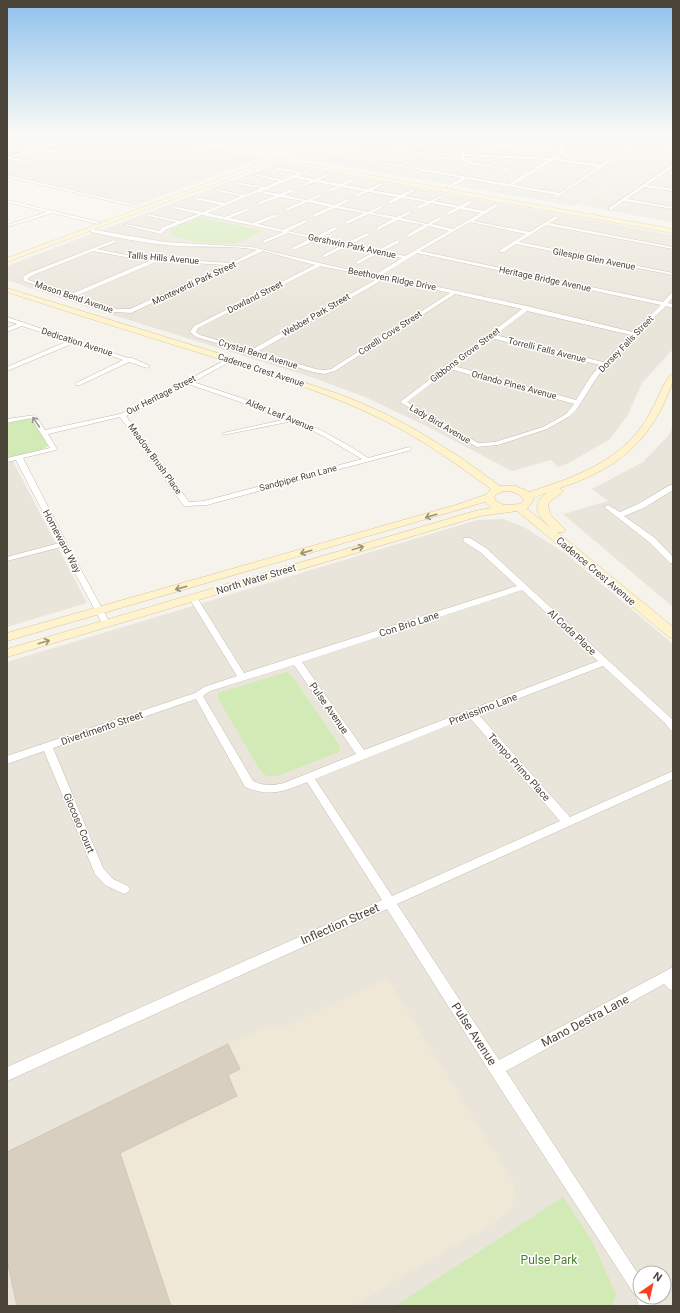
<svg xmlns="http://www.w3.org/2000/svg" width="680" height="1313" font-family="Roboto,sans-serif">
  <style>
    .residential { fill: #eae5da; fill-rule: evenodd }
    .education { fill: #efe8d6 }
    .green { fill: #d2eab5 }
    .building { fill: #d8cfc1; stroke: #d3c7b4 }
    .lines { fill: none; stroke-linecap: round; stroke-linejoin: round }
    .street-casing { stroke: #c2bbae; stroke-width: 1 }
    .secondary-casing { stroke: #d6c79b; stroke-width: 1 }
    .street { fill: #fff; fill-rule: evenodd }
    .secondary { fill: #fff3cd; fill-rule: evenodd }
    .oneway { stroke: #9c9892 }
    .oneway2 { stroke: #9c937c }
    .labels { text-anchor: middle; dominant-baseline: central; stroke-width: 3; stroke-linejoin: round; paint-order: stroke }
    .far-street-label { font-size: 9px; fill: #4b4439; stroke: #fff }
    .street-label { font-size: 10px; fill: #4b4439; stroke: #fff }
    .near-street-label { font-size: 12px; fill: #4b4439; stroke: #fff }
    .near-park-label { font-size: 12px; fill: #4a7f2a; stroke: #fff }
  </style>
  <rect width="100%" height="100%" fill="#f6f3ec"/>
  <g class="residential">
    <polygon points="57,135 141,135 261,158 139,204 7,175 7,149"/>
    <polygon points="343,135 594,135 673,145 673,222 579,205 654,152 577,205 567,205 296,158 296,155"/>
    <polygon points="279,163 673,235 673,349 642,383 627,416 610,439 567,464 558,467 551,460 512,471 426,426 365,397 314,378 78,304 7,280 7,266"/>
    <polygon points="673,425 673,607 563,514 608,501 592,489 643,462 669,435"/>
    <polygon points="7,450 87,603 7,627"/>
    <path d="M503 519 524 527 566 554 673 644V1306H7V662L477 520ZM640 1273H664V1297H640Z"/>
  </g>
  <polygon class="education" points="387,978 513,1182 516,1196 511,1208 498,1220 353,1306 171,1306 120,1153 237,1096 228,1075 240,1068 228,1044 275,1024 281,1029"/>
  <g class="green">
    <polygon points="200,217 264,231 235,244 197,242 171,236 170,229"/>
    <polygon points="25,419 34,420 48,446 39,451 7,458 7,423"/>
    <polygon points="287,672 292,676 340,746 339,752 277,776 267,776 262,773 218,699 218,693"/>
    <polygon points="563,1197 592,1241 616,1294 612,1306 395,1306"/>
  </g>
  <polygon class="building" points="228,1044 240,1069 228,1075 237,1096 120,1153 171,1306 17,1306 7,1260 7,1152"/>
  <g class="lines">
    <g class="street-casing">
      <g id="street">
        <polygon points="47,135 53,135 7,149 7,147"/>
        <polygon points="81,135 88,135 74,139 93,143 93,145 71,141 43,149 60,152 60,154 39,150 12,158 31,161 31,163 7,159 7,157"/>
        <polygon points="113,135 120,135 121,136 119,137"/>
        <polygon points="231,135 236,135 221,142 218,141"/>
        <polygon points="248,135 282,139 291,135 297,135 262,149 261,147 278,141"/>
        <polygon points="541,135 553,135 673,150 673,152"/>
        <path d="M374 139 560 146V142L562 141 564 142V153L556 158 601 165 620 152 623 153 556 198 554 197 557 195 467 179 448 188 447 186 462 178 334 155 323 160 322 158 342 149 314 144 316 143 345 147 356 142ZM374 141 560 148V153L551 158 464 154 465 152 463 151 461 154 382 150 380 151 460 156V158L470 164 526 173 509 184 337 154 358 144ZM463 156 548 160 529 172 471 162ZM553 160 598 167 560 193 513 185Z"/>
        <polygon points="673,164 673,167 647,185 673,189 673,191 644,187 627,199 673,207 673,209 624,201 611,210 609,210 609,208"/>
        <path d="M275 167 302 172 309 170V172L298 176 314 179 328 174V176L319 180 340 184 354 178 355 180 345 185 367 189 381 183 382 185 372 190 400 195 413 189 414 191 405 196 430 201 442 195 443 197 434 201 459 206 471 200 472 202 464 207 484 211 496 204 499 205 473 221 530 232 556 216 558 218 549 223 673 247V249L546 225 519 242 673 273V275L516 244 504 252H500V250L526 234 470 222 420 251 663 302 673 291V297L668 303 673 304V308L666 306 607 364 595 380 577 409 570 416 547 429 498 445 477 447 400 402 522 309 455 294 335 371 324 374 313 372 196 337 190 332 194 326 315 265 263 251 131 313 115 312 24 281 23 277 29 273 114 240 116 242 97 249 136 257 231 263 257 250C231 245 204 248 177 246 148 244 119 238 91 232V228L93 227 95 228V230L165 242 252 247 337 267 372 274H376L402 258 379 253 358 264 356 263V262L374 252 347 246 325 257H323V255L342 245 316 240 294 250 292 248 311 238 288 233 264 243 262 241 283 232 202 215 165 230 161 234 124 225 126 224 160 231 161 228 176 222 148 216V214L180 221 198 214 172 208V206L202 212 221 205 194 199V197L225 203 241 196 216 191V189L245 195 261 188 237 184V182L265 187 279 181 256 176V174L283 180 298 173 274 169ZM294 178 310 181 301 185 302 187 315 182 337 186 328 190 329 192 341 187 364 191 355 195 356 197 368 192 397 197 388 202 389 204 402 198 426 202 417 207 418 209 431 203 456 208 446 213 448 215 460 209 481 213 453 229 432 224 442 219 440 217 427 224 401 218 411 213 410 211 397 217 372 213 382 208 381 206 368 212 339 206 349 201 348 199 334 205 312 200 322 196 321 194 307 200 284 195 294 191 293 189 279 194 262 191ZM258 192 275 196 257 203 258 205 280 197 303 201 285 209 286 211 308 202 330 207 312 215 314 217 335 208 364 213 345 222 347 224 369 214 393 219 376 228 378 230 398 220 424 225 407 235 409 237 429 226 449 231 405 256 383 251 400 242 398 240 378 250 351 244 369 235 367 233 346 243 320 238 337 229 335 227 315 237 288 231 307 222 305 220 283 230 258 224 278 216 276 214 253 223 230 218 249 210 248 208 225 217 207 213ZM93 251 136 259 151 260 71 294 28 280V278L33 275ZM417 253 661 305 633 332 527 306 382 275ZM158 261 226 265 130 309H117L76 296ZM320 266 375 277V280L251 350 200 335 196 332 198 328ZM379 278 450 293 331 369 324 370 316 369 257 352 379 282ZM527 311 631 335 603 362 495 335ZM491 338 600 365 589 379 576 400 454 366ZM450 369 574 404 566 414 543 427 495 442 478 443 407 402Z"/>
        <polygon points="7,175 140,206 142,207 140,208 7,177"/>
        <polygon points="7,200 99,222 99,223 97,224 52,213 7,227 7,225 47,212 7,202"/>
        <polygon points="7,317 128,358 132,358 150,366 147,368 129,362 80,385 76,385 76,383 123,360 74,343 7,371 7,367 68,341 22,326 7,332 7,328 17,324 7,321"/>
        <path d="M229 358 231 359V361L193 382C254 402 314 421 368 458L409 447 412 449 411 450 207 505 187 506H184L120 417 48 434 57 449 56 450 23 458 67 544 110 623 106 626 102 623 61 547 7 561V557L59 543 16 460 7 462V458L50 448 31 418 7 423V419L35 415 45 430 120 414 149 401ZM188 384 255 407 287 419 223 433V435L293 421 323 436 362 459 204 501 189 502 126 416 153 403Z"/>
        <polygon points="670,485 673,485 673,490 644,508 624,516 655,538 673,557 673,563 670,563 649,542 604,507 608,505 620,512 638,504"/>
        <path d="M464 538H470L486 548 673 720V731L670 730 665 723 603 666 478 714 570 817 673 771V779L397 904 499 1060 673 967V991L669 989 664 984 506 1071 640 1277V1297H652L655 1306H639L636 1297 491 1074 387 909 7 1081V1067L382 900 307 782C284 792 269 797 245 787L196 699 53 748 103 868 113 879 128 886 130 889 128 892 124 894 105 885 95 874 44 751 7 764V756L195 693 204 687 237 676 189 598 190 596H196L244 673 517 586 480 552 464 542 463 540ZM522 590 598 661 364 750 302 662ZM294 665 356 754 284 783C273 786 263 786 253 781L203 696 210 691ZM469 717 560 821 392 896 315 779Z"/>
      </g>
    </g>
    <g class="secondary-casing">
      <g id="secondary">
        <polygon points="146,135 157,135 267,158 264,160"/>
        <polygon points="332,135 339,135 290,157 285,156"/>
        <polygon points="279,159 673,229 673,233 278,162 267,164 7,262 7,258 264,162"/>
        <path d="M7 288 224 355 347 397 386 414 416 430 460 457 500 486H516L529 492C570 479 616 463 642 426 654 410 659 391 670 375L673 374C673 386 668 393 664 403 642 450 608 472 560 488L563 491C559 497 551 498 548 505L550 514 566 530 564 532H557L673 627V638L669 637 517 511 480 516 7 657V649L475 511 491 508 485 502 7 641V633L456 505 485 495 491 489C455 463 419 437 379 418 333 395 283 380 235 364 159 340 83 317 7 292ZM509 491 518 494 524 500 521 504 504 505 496 501 494 497C498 492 503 491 509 491ZM546 493C530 507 538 516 551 528L527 509 534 500 533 498Z"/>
      </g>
    </g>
    <use href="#street" class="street"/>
    <use href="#secondary" class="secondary"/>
  </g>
  <defs><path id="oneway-shaft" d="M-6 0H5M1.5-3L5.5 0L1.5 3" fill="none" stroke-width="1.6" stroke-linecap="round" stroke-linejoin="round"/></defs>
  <use class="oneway" href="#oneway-shaft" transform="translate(36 422) rotate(-124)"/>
  <g class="oneway2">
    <use href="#oneway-shaft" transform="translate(431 516) rotate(164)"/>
    <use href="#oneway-shaft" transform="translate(358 548) rotate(-17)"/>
    <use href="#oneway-shaft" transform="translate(306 552) rotate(164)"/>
    <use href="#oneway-shaft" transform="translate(181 588) rotate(164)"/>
    <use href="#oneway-shaft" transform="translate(44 642) rotate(-17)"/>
  </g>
  <linearGradient id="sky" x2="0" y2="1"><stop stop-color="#8fc1ec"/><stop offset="0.42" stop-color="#fbfaf6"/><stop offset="1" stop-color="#fbfaf6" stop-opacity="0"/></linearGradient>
  <rect width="680" height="319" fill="url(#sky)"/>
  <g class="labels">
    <g class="far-street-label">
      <text transform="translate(352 246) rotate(12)">Gershwin Park Avenue</text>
      <text transform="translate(163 258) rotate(5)">Tallis Hills Avenue</text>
      <text transform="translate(594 259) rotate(11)">Gilespie Glen Avenue</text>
      <text transform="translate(392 279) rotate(11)">Beethoven Ridge Drive</text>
      <text transform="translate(545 279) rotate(12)">Heritage Bridge Avenue</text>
      <text transform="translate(194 283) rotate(-25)">Monteverdi Park Street</text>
      <text transform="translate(74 297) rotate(19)">Mason Bend Avenue</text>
      <text transform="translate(255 297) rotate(-27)">Dowland Street</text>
      <text transform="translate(316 315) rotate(-30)">Webber Park Street</text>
      <text transform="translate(390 333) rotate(-33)">Corelli Cove Street</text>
      <text transform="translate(77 342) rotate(18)">Dedication Avenue</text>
      <text transform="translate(626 344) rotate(-46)">Dorsey Falls Street</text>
      <text transform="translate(547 350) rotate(14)">Torrelli Falls Avenue</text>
      <text transform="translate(258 354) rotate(17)">Crystal Bend Avenue</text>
      <text transform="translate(465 355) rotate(-37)">Gibbons Grove Street</text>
      <text transform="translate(261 370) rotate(18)">Cadence Crest Avenue</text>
      <text transform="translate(514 385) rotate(15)">Orlando Pines Avenue</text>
      <text transform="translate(161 395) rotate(-27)">Our Heritage Street</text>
      <text transform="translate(280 415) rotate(22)">Alder Leaf Avenue</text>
      <text transform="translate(440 424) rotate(30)">Lady Bird Avenue</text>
      <text transform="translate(155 459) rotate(54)">Meadow Brush Place</text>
      <text transform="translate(298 478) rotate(-15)">Sandpiper Run Lane</text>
    </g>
    <g class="street-label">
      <text transform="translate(62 541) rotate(62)">Homeward Way</text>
      <text transform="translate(596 571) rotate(40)">Cadence Crest Avenue</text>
      <text transform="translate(256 579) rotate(-17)">North Water Street</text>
      <text transform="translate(409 624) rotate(-18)">Con Brio Lane</text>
      <text transform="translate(572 632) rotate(43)">Al Coda Place</text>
      <text transform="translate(329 708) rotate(55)">Pulse Avenue</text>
      <text transform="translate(483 709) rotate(-21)">Pretissimo Lane</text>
      <text transform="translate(102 728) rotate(-19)">Divertimento Street</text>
      <text transform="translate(519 767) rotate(48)">Tempo Primo Place</text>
      <text transform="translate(79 823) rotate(67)">Giocoso Court</text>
    </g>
    <g class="near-street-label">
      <text transform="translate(340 924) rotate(-24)">Inflection Street</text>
      <text transform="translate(585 1021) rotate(-28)">Mano Destra Lane</text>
      <text transform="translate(474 1034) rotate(57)">Pulse Avenue</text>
    </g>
    <g class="near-park-label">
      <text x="549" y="1260">Pulse Park</text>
    </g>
  </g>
  <rect width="680" height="1313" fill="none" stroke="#4b4439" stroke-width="16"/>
  <g transform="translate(652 1285) rotate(34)"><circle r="19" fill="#ffffff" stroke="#b7b4b0"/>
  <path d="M0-3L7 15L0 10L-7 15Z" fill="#fc3f1d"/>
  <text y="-6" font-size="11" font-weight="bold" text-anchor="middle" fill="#4b4439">N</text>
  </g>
</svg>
